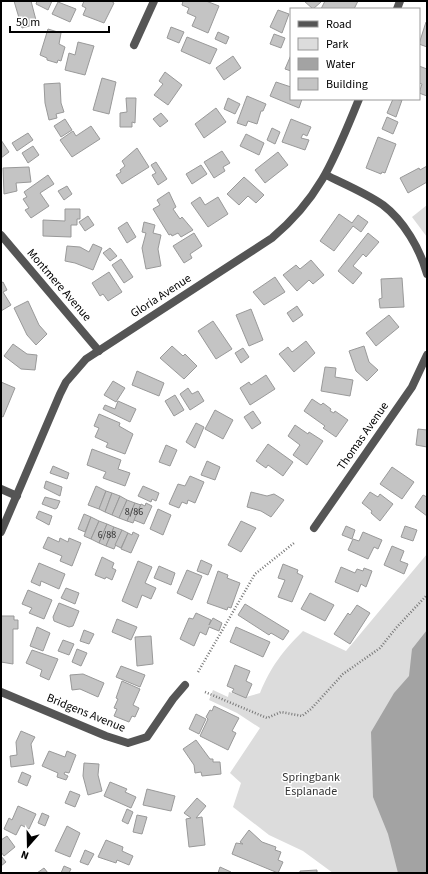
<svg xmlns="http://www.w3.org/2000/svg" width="428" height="874" font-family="'Source Sans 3',sans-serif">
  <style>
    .green { fill: #dcdcdc }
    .water { fill: #a3a3a3 }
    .building { fill: #c4c4c4; stroke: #999 }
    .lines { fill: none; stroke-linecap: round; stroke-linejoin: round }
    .path { stroke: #777; stroke-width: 2.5; stroke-dasharray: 1 2; stroke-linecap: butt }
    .minor { stroke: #555; stroke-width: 8 }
    .tertiary { stroke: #555; stroke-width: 8 }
    .labels { text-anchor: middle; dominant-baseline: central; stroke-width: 3; stroke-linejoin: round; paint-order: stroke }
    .number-label { font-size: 10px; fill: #313131 }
    .street-label { font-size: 12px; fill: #000; stroke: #fff }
    .park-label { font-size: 12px; fill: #333; stroke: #fff }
  </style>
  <rect width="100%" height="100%" fill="#fff"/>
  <g class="green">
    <polygon points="427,205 427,237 412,217"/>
    <path d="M427 554V686L411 873H333L303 851 269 835 233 807 241 783 230 773 260 728 237 713 209 700 213 690 228 697 229 692 246 697 260 693C271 666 283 651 303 631L346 651Z"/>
  </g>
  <polygon class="water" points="427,630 427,873 398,873 388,834 373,797 371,732 394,693 409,676 412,649"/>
  <g class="building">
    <polygon points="14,1 31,1 37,24 22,28"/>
    <polygon points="37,1 52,1 48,10 36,4"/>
    <polygon points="84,1 111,1 114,3 104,23 83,15 86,8 82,6"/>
    <polygon points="183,1 206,1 219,6 208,33 192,26 196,17 187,13 189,8 182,5"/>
    <polygon points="304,1 320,1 321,2 313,9"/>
    <polygon points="325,1 358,1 354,9 321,9"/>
    <polygon points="58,2 76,9 70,22 52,14"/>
    <polygon points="278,10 289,14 282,33 270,27"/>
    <polygon points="426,22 427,22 427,47 419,44"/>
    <polygon points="171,27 184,32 179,43 167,38"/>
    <polygon points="48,29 61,33 59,44 65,47 61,61 58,60 57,63 47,60 47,58 40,55"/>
    <polygon points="218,32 229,37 226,44 215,39"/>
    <polygon points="274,34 285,38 281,48 270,44"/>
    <polygon points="187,37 217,49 210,64 181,51"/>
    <polygon points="78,42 94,46 85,75 65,70 69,53 75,55"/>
    <polygon points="291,55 291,71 285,69"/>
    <polygon points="233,56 241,68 224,80 216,68"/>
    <polygon points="419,66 427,69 427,96 419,93 422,84 419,83"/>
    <polygon points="165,72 182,85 168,105 154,95 163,84 159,81"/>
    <polygon points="102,78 116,82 109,114 93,110"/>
    <polygon points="276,82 291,87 291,99 302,99 299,108 270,96"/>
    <polygon points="60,83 61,103 64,112 56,114 57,118 49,120 45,103 44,84"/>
    <polygon points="247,96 266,104 263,111 261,111 257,124 248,121 246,126 237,123"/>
    <polygon points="126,98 136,98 135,123 132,122 132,127 120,127 120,113 127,112"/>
    <polygon points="228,98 240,104 235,114 224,109"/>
    <polygon points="393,99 402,100 396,117 387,113"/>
    <polygon points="216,108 226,122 204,138 195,124"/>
    <polygon points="161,113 168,121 160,127 153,119"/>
    <polygon points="387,117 398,122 393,134 382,129"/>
    <polygon points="65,119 72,130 61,137 54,126"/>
    <polygon points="291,119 311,127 307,136 303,134 301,138 309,140 305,150 282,142"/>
    <polygon points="91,126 100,139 72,157 60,140 73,131 76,136"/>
    <polygon points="272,128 280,132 275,144 267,140"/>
    <polygon points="28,133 33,140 17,151 12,143"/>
    <polygon points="246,134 264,143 259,155 240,146"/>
    <polygon points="378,137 396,144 385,173 382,172 381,174 366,168"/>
    <polygon points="1,140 9,152 1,158"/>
    <polygon points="33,146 39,155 28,163 22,153"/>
    <polygon points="137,148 149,167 122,184 116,175 121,172 120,170 125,166 122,161"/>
    <polygon points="222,151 230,163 223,167 225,171 214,178 204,162"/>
    <polygon points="278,152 288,165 265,183 255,170"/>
    <polygon points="156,162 167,179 158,185 152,175 156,173 151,165"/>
    <polygon points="201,165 207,174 192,184 186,174"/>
    <polygon points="427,166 427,182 408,193 400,178 419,168 420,170"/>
    <polygon points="29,167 31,182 16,183 17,191 4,194 3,168"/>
    <polygon points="48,175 54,184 40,193 49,206 31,218 25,210 29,208 23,199 27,197 24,192"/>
    <polygon points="244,177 264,195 256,203 248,196 239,205 227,194"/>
    <polygon points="67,186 72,194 64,200 58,191"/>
    <polygon points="169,192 176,207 173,209 180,219 182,217 193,230 181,237 178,233 172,236 171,234 169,235 153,209 160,205 157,200"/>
    <polygon points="200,197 205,205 218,197 228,214 208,227 191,203"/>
    <polygon points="65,209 80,209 80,219 77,219 77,225 71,225 71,237 43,236 43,220 65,221"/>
    <polygon points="339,214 352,223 358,215 368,222 361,232 353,226 334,251 320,241"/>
    <polygon points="88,216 94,225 85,231 79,222"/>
    <polygon points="127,222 136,237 127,243 118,228"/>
    <polygon points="144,222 155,225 153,233 161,235 158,249 161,266 146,269 142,248 146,233 142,232"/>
    <polygon points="194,233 202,246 190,254 192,258 184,263 173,246"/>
    <polygon points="368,233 379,242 366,257 363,254 353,266 362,273 353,284 338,271"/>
    <polygon points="93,244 102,248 93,270 75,263 65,261 67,246 80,247 89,252"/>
    <polygon points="110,248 117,256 110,261 103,253"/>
    <polygon points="121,259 133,277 124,283 112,265"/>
    <polygon points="311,260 324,275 313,284 309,280 297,291 283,275 296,265 300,269"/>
    <polygon points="109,272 122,292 108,301 103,294 100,296 92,283"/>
    <polygon points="275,277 285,292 264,305 253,292"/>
    <polygon points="402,278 404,307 380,308 379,299 382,298 381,279"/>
    <polygon points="3,282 7,290 3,292 11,305 1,311 1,283"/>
    <polygon points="28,301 39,325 47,334 36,345 27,335 14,308"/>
    <polygon points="297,306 303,315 293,322 287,313"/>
    <polygon points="251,309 263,340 249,346 236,315"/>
    <polygon points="389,315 399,327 376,346 366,333"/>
    <polygon points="213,321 232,349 216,359 198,331"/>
    <polygon points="306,341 315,353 294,372 279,354 288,347 292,352"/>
    <polygon points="13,344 27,354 37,355 35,370 21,369 4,356"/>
    <polygon points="172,346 183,356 185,354 197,366 184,379 160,358"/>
    <polygon points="364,346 369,362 378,370 367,381 356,371 349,351"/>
    <polygon points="243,348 249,357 241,363 235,353"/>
    <polygon points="325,367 336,368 335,377 353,380 350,396 321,391"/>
    <polygon points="137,371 164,383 159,396 132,385"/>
    <polygon points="266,375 275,389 250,405 240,388 249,382 251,385"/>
    <polygon points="113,381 125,388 116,402 104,395"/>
    <polygon points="1,382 15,388 3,417 1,416"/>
    <polygon points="188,388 192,394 198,391 204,401 190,410 180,394"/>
    <polygon points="175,395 184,410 174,416 165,401"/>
    <polygon points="312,399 321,405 323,403 331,409 330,411 334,413 335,411 348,420 336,437 323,428 325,426 304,411"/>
    <polygon points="118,401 136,409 130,422 103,409 105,405 115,409"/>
    <polygon points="215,410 233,420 223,439 205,429"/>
    <polygon points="253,411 261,423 252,429 244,417"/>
    <polygon points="99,414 120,423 119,426 133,434 125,454 106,447 108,443 95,437 99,428 94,426"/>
    <polygon points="196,423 204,427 195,448 186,442"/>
    <polygon points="295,425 308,434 309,432 323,441 307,465 293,455 300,445 288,436"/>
    <polygon points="418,429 427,430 427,447 416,445"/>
    <polygon points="268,444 293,462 283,476 268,465 266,468 256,461"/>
    <polygon points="166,445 177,450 170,466 159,462"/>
    <polygon points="92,449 121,460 118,469 130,473 125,486 103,478 106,472 87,465"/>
    <polygon points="207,461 220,467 215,480 201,475"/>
    <polygon points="53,466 69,473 67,479 50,473"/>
    <polygon points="392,467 414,482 402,499 380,484"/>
    <polygon points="190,476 204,482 195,503 188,500 187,504 182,502 179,508 169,504 178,484 185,486"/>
    <polygon points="46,481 62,487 60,496 44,488"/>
    <polygon points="96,486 106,491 99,509 88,505"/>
    <polygon points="143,486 159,493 156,501 152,499 151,502 138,496"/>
    <polygon points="106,491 112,493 105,512 99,509"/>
    <polygon points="251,492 267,496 274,494 284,500 271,517 261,511 247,507"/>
    <polygon points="370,492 378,497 380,494 393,504 380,521 371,513 372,511 362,503"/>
    <polygon points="112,493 120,496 112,515 105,512"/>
    <polygon points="423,495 427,497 427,516 415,507"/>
    <polygon points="120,496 127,500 119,518 112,515"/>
    <polygon points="45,497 60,501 57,508 55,509 42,504"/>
    <polygon points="127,500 135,503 127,521 119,518"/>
    <polygon points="135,503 141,505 133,523 127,521"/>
    <polygon points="146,503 152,506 144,524 134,520 141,504 145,506"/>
    <polygon points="158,509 171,515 163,535 150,529"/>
    <polygon points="39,511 52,516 49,525 36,518"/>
    <polygon points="84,514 91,517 85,532 78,529"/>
    <polygon points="91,517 99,521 91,539 84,536"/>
    <polygon points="99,521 107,524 99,543 91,539"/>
    <polygon points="241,521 256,528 241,552 228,545"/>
    <polygon points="107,524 114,527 106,546 99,543"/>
    <polygon points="346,526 355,530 352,539 342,535"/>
    <polygon points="405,526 417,530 413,541 401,537"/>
    <polygon points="114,527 122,530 114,549 106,546"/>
    <polygon points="122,530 128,533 121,548 115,545"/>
    <polygon points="133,532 139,535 131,553 121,549 128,533 132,535"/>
    <polygon points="363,532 382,540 378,549 374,547 368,559 348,550 353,539 359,541"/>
    <polygon points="48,537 59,542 60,538 68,542 69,538 81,543 72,566 60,561 62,556 43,548"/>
    <polygon points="392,546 404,551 400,561 408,564 404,574 384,565"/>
    <polygon points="102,557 114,563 112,568 116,570 112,580 106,577 105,579 95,575"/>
    <polygon points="201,560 212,565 208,575 197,571"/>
    <polygon points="138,561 152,567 145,583 156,588 151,599 142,595 137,608 122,601"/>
    <polygon points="39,563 65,574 59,589 41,581 40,586 31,582"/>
    <polygon points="283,564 298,570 297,573 303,576 292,602 278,597 285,580 278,578"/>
    <polygon points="159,566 175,573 171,585 154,578"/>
    <polygon points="341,567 355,573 357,569 363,571 364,568 372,571 366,587 361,584 358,592 335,582"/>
    <polygon points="187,570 202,576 192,600 177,593"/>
    <polygon points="218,571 228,575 227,578 240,583 231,608 228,607 227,610 207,603"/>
    <polygon points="66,588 79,593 75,604 61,598"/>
    <polygon points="28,590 52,600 44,619 29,613 32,608 22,604"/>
    <polygon points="310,593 334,605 325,621 301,609"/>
    <polygon points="59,603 79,611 73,626 69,627 54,621 53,617"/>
    <polygon points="245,604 289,631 283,640 271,633 269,635 238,615"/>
    <polygon points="357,605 370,613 350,644 334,634 348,613 350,615"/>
    <polygon points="196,613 211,620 209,625 213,618 222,623 219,631 209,627 206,635 200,632 194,646 180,639 189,618 193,619"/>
    <polygon points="1,616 14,616 14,620 18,620 18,629 13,629 13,664 1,662"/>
    <polygon points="117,619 137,627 131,640 112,632"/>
    <polygon points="37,627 50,633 43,651 30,646"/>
    <polygon points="236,627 270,642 263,657 230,642"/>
    <polygon points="84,630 94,634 89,644 80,641"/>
    <polygon points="151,636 153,664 137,666 135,637"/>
    <polygon points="63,640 74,644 69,655 58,651"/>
    <polygon points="77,649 87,653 81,666 72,662"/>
    <polygon points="32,650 58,659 49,680 40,676 42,670 26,663"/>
    <polygon points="235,665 250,671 246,681 252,684 246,698 232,692 234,689 227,686"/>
    <polygon points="121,666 145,675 140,687 116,677"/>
    <polygon points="83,674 104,683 98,697 80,689 72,690 70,675"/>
    <polygon points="122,681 140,689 133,705 139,708 135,717 132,716 129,722 114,716 117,709 114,708 118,699 116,698"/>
    <polygon points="214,706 239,718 232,731 236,733 228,750 200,736 208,719 206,717 210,710 212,711"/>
    <polygon points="196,714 206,719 199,734 189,729"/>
    <polygon points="21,731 35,737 31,744 34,764 11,767 10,756 17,755 16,742"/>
    <polygon points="196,740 210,759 213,759 213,762 220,762 221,774 202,776 201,772 195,773 194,765 183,749"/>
    <polygon points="49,751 65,757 67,751 76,755 69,773 65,772 64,774 68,776 66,780 57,777 58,773 42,766"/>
    <polygon points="84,763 99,764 98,775 102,791 88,795 83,776"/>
    <polygon points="22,772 31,776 27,786 18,782"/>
    <polygon points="110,782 127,789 125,792 136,797 131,808 104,796"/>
    <polygon points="147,789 175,796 171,811 143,805"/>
    <polygon points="70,791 80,795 75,807 65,803"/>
    <polygon points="197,798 206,806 196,818 202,817 205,845 189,847 186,819 191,818 184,813"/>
    <polygon points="18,806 36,814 29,829 21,825 16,835 4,829 9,818 12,820"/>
    <polygon points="127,809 133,812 128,824 122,821"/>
    <polygon points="42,813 49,816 45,826 38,823"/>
    <polygon points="137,815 147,817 142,834 133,832"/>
    <polygon points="67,826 80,833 70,857 55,851"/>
    <polygon points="249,830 262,842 276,847 275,850 281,852 278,860 283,862 278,873 232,854 236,843 243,844 240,842"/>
    <polygon points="7,836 15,847 4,856 1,852 1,840"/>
    <polygon points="106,840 123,847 122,851 133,856 129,865 117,860 116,863 98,857"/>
    <polygon points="85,850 94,854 88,865 80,862"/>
    <polygon points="1,856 6,862 1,866"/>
    <polygon points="64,866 71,869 69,873 61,873"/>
    <polygon points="220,867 231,872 231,873 218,873"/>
    <polygon points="44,868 48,873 37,873"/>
    <polygon points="317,870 317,873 300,873 300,871"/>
  </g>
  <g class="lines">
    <g class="path">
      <polyline points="198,672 255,574 294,543"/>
      <polyline points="205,692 267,718 281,712 302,716 311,709 343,674 380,648 396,628 427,595"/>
    </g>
    <g class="minor">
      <polyline points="134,45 154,1"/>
      <path d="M326 175C344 184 366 193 383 205 404 221 420 249 427 274"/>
      <polyline points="1,235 99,351"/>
      <polyline points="1,489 17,496"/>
      <polyline points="314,528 412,387 427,355"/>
      <polyline points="1,692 106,736 128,743 147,737 173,699 185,685"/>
    </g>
    <g class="tertiary">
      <polyline points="397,9 400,1"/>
      <path d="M1 532 60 394 66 382 86 359 272 238C321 197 335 157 359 99"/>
    </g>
  </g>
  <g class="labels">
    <g class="number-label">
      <text x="134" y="512">8/86</text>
      <text x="107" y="535">6/88</text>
    </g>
    <g class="street-label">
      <text transform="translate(59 285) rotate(49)">Montmere Avenue</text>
      <text transform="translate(161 296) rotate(-33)">Gloria Avenue</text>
      <text transform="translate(363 436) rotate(-55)">Thomas Avenue</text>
      <text transform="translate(86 713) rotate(22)">Bridgens Avenue</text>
    </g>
    <g class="park-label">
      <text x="311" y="777">Springbank<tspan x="311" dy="14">Esplanade</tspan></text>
    </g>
  </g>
  <rect width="428" height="874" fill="none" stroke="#000000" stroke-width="4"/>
  <rect x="290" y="8" width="130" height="92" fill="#ffffff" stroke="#999999"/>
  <rect x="298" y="21" width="20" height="6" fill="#555555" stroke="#999999"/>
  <text x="326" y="28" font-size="12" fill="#000000">Road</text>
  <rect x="298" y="38" width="20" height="12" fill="#dcdcdc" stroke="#999999"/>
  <text x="326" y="48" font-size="12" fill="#000000">Park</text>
  <rect x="298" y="58" width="20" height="12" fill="#a3a3a3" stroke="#999999"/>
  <text x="326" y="68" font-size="12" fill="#000000">Water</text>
  <rect x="298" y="78" width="20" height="12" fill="#c4c4c4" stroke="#999999"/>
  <text x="326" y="88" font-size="12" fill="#000000">Building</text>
  <g transform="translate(28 846) rotate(200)" stroke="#ffffff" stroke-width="3" paint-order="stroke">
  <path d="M0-3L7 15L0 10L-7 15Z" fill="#000000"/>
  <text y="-6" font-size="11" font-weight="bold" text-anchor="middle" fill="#000000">N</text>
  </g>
  <path d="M10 26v6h99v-6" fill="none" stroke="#000000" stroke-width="2"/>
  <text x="16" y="26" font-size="12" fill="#000000" stroke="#ffffff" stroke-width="3" paint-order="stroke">50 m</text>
</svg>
